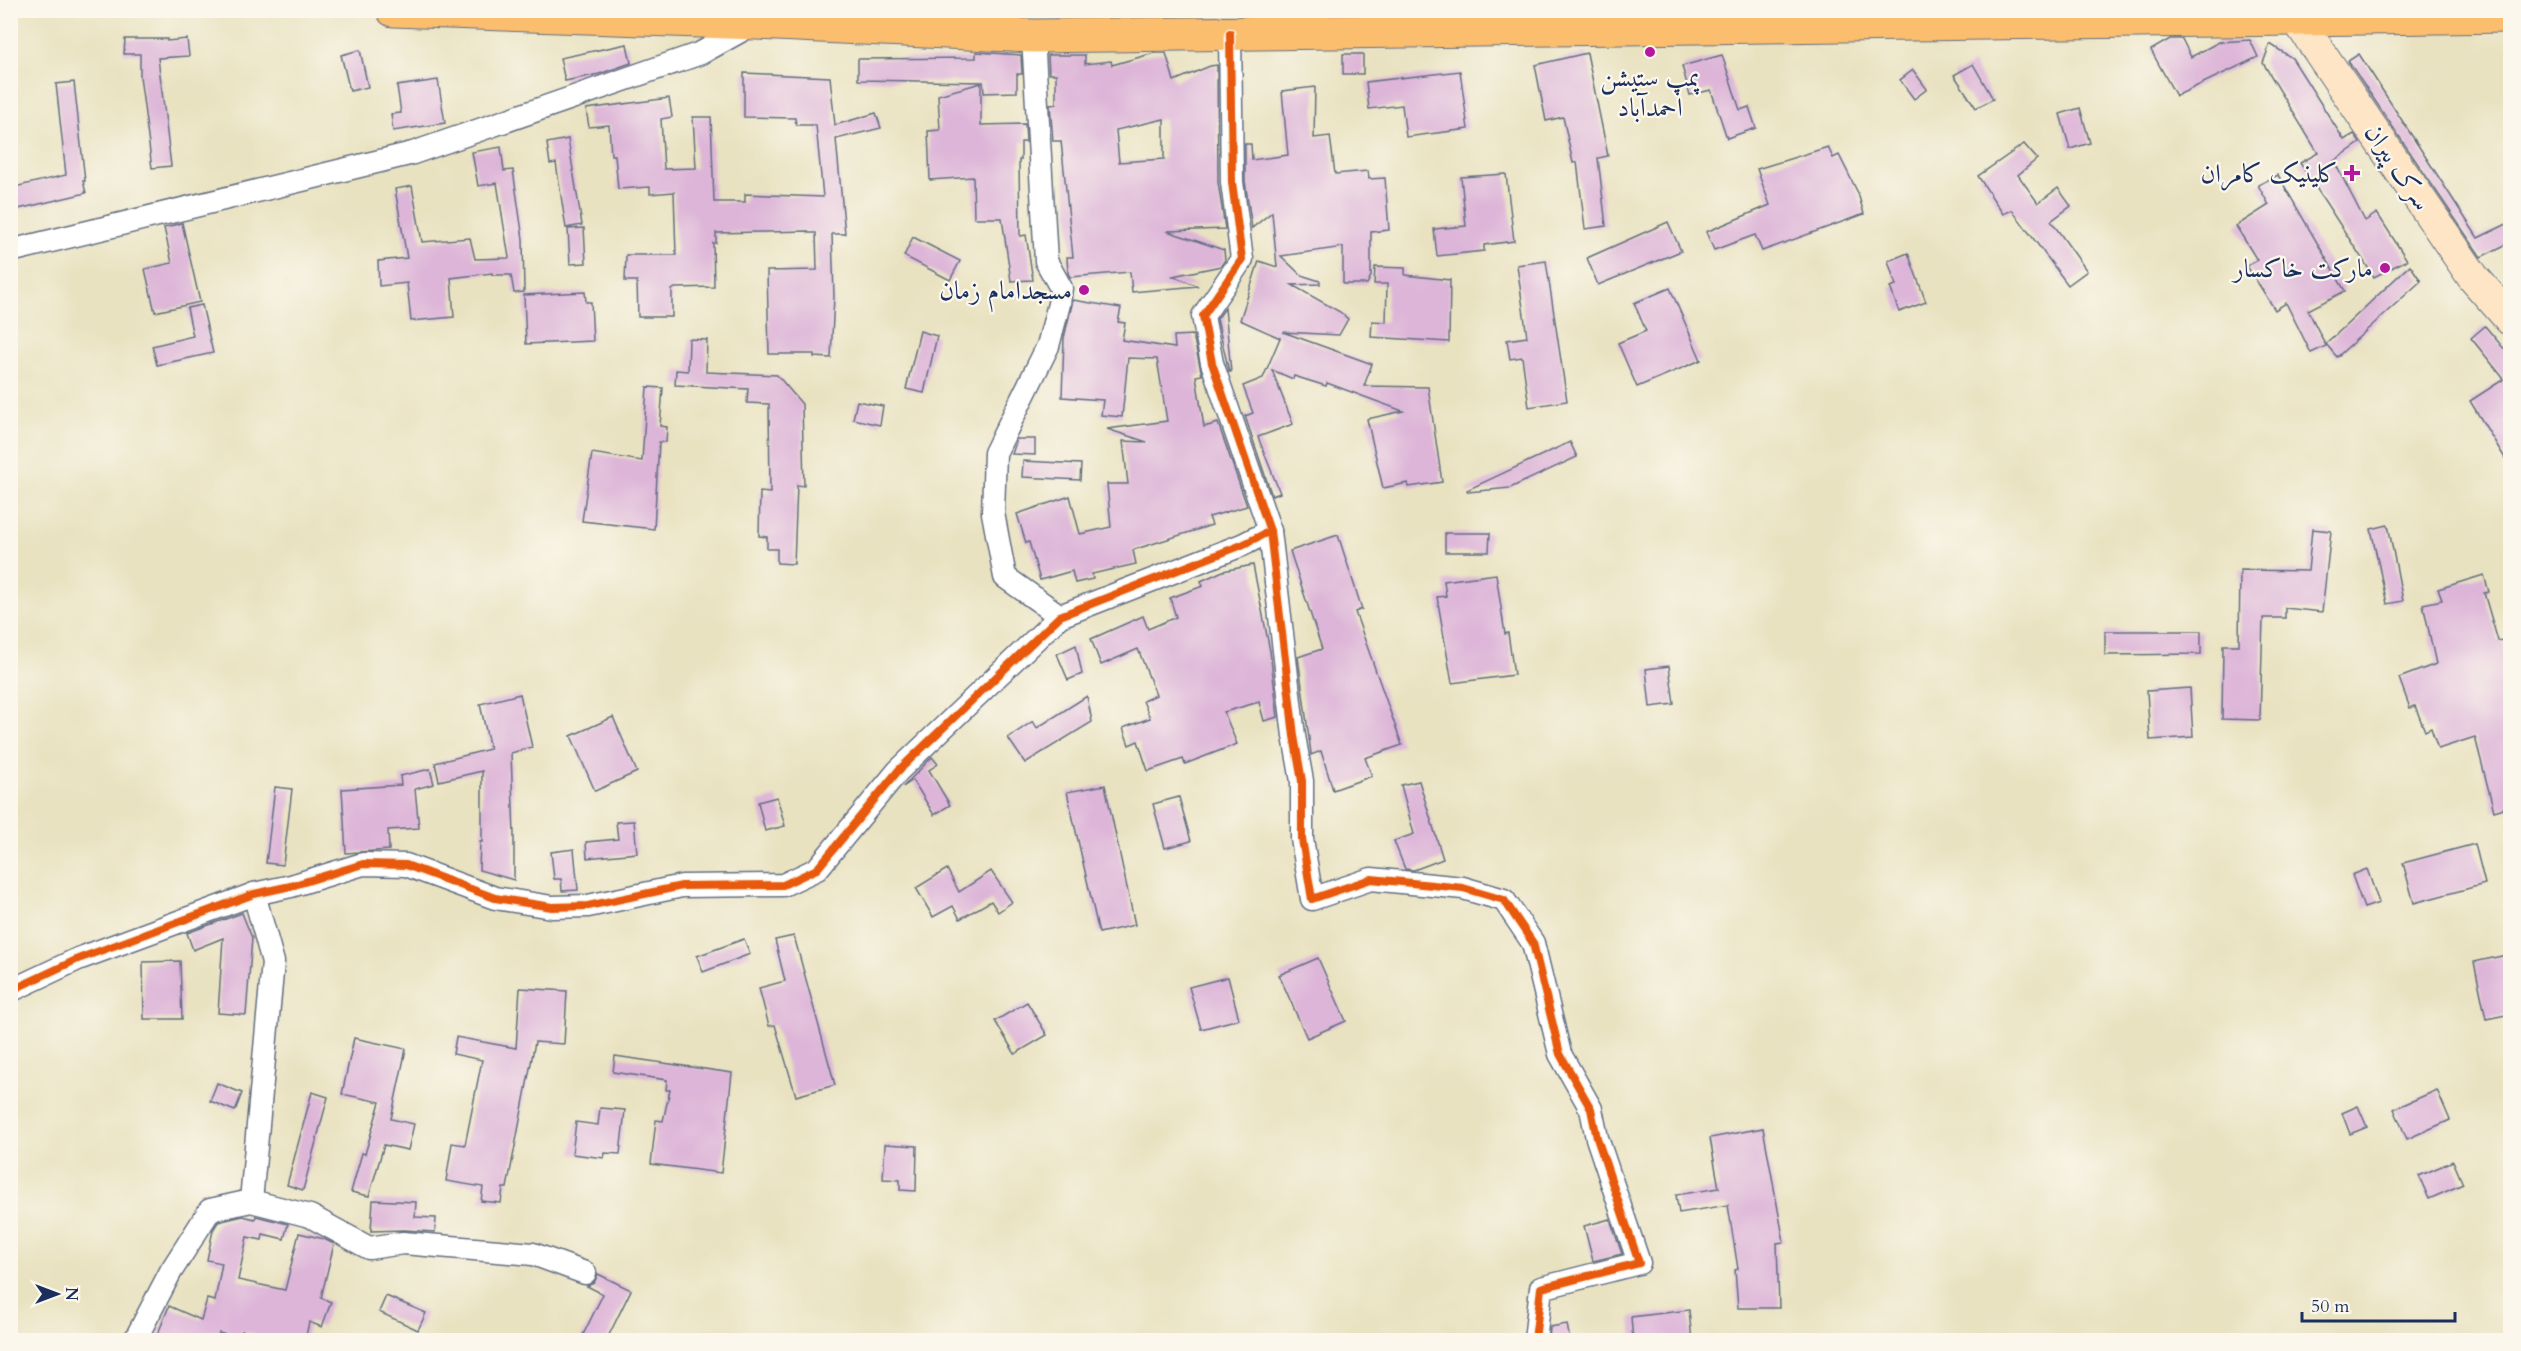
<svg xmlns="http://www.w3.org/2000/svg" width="2521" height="1351" font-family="Cardo,Amiri,serif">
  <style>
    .building { fill: #ddb5d8; fill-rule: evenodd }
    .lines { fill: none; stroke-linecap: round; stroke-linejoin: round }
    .street-casing { stroke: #636e81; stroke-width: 25 }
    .secondary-casing { stroke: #636e81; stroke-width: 34 }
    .highway-casing { stroke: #636e81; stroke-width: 35 }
    .street { stroke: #fff; stroke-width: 22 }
    .secondary { stroke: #fde5c5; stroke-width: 32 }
    .highway { stroke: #fbbe6e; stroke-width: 33 }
    .cycleway-casing { stroke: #fbf7ec; stroke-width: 11 }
    .cycleway { stroke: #e8590c; stroke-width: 8 }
    .poi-dot { fill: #b5179e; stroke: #fbf7ec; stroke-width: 2 }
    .labels { text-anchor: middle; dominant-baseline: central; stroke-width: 4.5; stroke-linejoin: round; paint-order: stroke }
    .poi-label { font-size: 26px; fill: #1b2f5e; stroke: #fbf7ec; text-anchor: end }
    .street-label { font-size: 26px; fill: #1b2f5e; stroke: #fbf7ec }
  </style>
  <rect width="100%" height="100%" fill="#fbf7ec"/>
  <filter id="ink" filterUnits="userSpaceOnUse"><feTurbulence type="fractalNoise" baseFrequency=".0167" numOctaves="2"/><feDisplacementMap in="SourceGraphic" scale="12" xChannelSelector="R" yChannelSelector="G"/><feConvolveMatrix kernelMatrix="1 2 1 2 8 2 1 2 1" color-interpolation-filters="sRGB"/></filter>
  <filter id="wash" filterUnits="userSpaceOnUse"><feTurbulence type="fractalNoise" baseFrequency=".008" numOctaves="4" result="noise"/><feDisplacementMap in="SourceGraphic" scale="24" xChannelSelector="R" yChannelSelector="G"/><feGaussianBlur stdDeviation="1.35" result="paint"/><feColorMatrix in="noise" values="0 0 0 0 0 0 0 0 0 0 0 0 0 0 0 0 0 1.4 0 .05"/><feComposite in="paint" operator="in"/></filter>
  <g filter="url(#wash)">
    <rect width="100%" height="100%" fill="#e9e2c1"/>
    <g id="blocks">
      <g class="building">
        <polygon points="125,39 167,39 167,41 187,39 189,56 158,58 171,166 152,168 140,76 140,54 124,54"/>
        <polygon points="2170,39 2182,39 2191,57 2219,42 2250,40 2258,57 2176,96 2151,50"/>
        <polygon points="627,44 631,63 599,74 565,81 560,58"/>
        <polygon points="2270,44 2292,58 2344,140 2354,134 2360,143 2334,161 2365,221 2377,213 2407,260 2374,277 2300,163 2318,153 2263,63"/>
        <polygon points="360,50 368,87 350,91 341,55"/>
        <polygon points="976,52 1021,55 1022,74 1017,74 1017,92 984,93 983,82 858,80 858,59 976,58"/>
        <path d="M1154 53H1166L1174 81 1210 66 1217 65 1218 182 1225 229 1167 231 1224 250 1225 260 1221 266 1173 276 1198 286 1132 292 1130 272 1070 277 1068 273 1067 257H1073L1061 141H1053L1050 105 1056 104V74H1049L1048 55H1085V64L1111 61 1112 65ZM1164 119V159L1119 162 1116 130Z"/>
        <polygon points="1587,53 1608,156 1598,158 1606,226 1585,229 1577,162 1573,163 1563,117 1546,121 1535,65"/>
        <rect x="1343" y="54" width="20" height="20"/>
        <polygon points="2359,54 2478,238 2511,222 2511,242 2481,257 2348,61"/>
        <polygon points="1722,55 1740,110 1749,107 1756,128 1727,138 1711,90 1690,95 1682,66"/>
        <polygon points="1973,64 1993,99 1976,108 1954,75"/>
        <polygon points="1913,70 1927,89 1914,99 1900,80"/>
        <polygon points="1460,71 1468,129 1406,137 1402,105 1369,109 1366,82"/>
        <polygon points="744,73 830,77 835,125 876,113 881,128 836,139 845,234 832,234 834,296 831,358 814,357 814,354 769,354 767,271 817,270 816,233 808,233 808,231 716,233 716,243 713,243 714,287 675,288 672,290 672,317 638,317 637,281 625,281 626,255 676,255 674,192 650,194 650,187 618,189 615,155 611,155 609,125 589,127 586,109 669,98 672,117 661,119 664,169 696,168 693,117 711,117 714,202 745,202 745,194 823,197 816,125 796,125 795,118 744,117"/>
        <polygon points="438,80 445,123 393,131 391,114 401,113 397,86"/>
        <polygon points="74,82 85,181 83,181 86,193 10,211 10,188 66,175 56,84"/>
        <polygon points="981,83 981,125 1025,124 1026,142 1021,142 1021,160 1019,160 1020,236 1026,235 1033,280 1011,281 1002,218 974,218 973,177 930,180 928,131 940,130 938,95"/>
        <polygon points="1315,87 1314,138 1330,136 1335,174 1368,171 1369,179 1385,178 1389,230 1371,232 1371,276 1367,284 1343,284 1343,247 1281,256 1301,275 1320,281 1320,284 1292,285 1340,312 1348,319 1339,335 1283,332 1372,364 1364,386 1428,387 1442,482 1409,487 1408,483 1383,488 1367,419 1403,411 1327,383 1326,386 1294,376 1293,379 1272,370 1293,424 1258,437 1280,493 1272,496 1245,416 1253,413 1243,386 1263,378 1280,338 1240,320 1259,261 1277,267 1272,212 1252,228 1245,181 1245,144 1251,144 1252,160 1288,155 1282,91"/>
        <polygon points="2080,108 2090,143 2070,149 2060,114"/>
        <polygon points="568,139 582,225 566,228 556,163 550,164 547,143"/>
        <polygon points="2024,144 2037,159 2018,175 2038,203 2058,188 2071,206 2051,221 2087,271 2068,285 2012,210 2003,214 1978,176"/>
        <polygon points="501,147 504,171 513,170 523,239 524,292 514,293 511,275 492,275 492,273 451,278 454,317 411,321 407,283 379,286 378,261 407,258 395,189 412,186 422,242 470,238 475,259 509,258 497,183 478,186 472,152"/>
        <polygon points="1828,147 1833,158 1839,155 1858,193 1864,214 1762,251 1755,235 1714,250 1706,232 1770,205 1757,169"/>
        <polygon points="1506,174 1514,241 1484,245 1484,251 1437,256 1434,229 1466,226 1461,177"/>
        <polygon points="2278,175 2345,291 2308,310 2326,346 2311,353 2286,303 2275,310 2247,266 2257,260 2236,226 2269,205 2258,185"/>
        <polygon points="1668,222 1681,251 1598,285 1587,258"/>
        <polygon points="182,223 200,302 155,312 145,269 172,263 164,228"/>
        <polygon points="584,228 586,263 570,264 568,229"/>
        <polygon points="913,237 960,261 950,280 904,256"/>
        <polygon points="1908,253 1926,302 1899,312 1890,287 1896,285 1888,261"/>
        <polygon points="1546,261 1567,401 1529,407 1522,357 1510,359 1507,340 1527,337 1517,265"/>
        <polygon points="2410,265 2421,281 2337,357 2326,344"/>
        <polygon points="1375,267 1405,268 1405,275 1450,280 1449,342 1371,337 1372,321 1386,322 1387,284 1374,284"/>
        <polygon points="1670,288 1701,360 1637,387 1618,343 1646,331 1634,303"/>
        <polygon points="585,292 586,302 591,302 593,341 526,344 524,295"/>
        <polygon points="1073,300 1121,308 1118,322 1125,323 1122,340 1175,348 1174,336 1193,335 1202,375 1196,376 1204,427 1218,423 1247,506 1209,517 1212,525 1133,550 1136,564 1092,574 1093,579 1075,583 1072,571 1040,580 1029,542 1026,543 1017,514 1070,496 1080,534 1111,527 1107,484 1128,484 1123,441 1147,442 1107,429 1167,421 1157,359 1128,358 1122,417 1101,415 1103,400 1062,397 1064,338"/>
        <polygon points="202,305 213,353 157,365 152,346 193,336 187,308"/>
        <polygon points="1225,308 1231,372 1229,372 1217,319"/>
        <polygon points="2485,326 2511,357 2511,468 2470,401 2504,379 2471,338"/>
        <polygon points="920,331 937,336 924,393 906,389"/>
        <polygon points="689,339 707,340 706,372 777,375 802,404 804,486 797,485 794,564 777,563 777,549 767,549 767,537 759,536 760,492 770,493 769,404 747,403 748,389 675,385 676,370 688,371"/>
        <polygon points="647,387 663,388 660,426 667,427 666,442 659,442 654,529 582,521 592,453 642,461"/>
        <polygon points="857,401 883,406 880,425 853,419"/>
        <polygon points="1017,439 1035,439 1035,455 1012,454"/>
        <polygon points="1570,442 1577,457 1510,488 1468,492 1467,490"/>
        <polygon points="1023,461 1081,464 1080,480 1022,477"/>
        <polygon points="2388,525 2403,601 2387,604 2371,529"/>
        <polygon points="2312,529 2331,531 2322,612 2285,608 2285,618 2263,618 2260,720 2222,719 2223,645 2239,645 2240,570 2308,571"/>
        <polygon points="1445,533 1490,533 1489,552 1445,552"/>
        <polygon points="1338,535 1362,609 1355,612 1402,745 1365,758 1372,776 1333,790 1321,751 1311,755 1311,753 1298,657 1322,649 1290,551"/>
        <polygon points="1253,565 1270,651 1278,717 1264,721 1259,702 1224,712 1237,744 1185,764 1183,759 1148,771 1138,741 1129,745 1123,728 1150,718 1143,701 1156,695 1138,649 1101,665 1091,639 1143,616 1148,629 1176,617 1170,598 1203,586 1201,581 1223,571"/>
        <polygon points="1496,574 1505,634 1508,633 1514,675 1452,683 1437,597 1446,596 1444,581"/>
        <polygon points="2484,575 2489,592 2484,593 2498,641 2503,640 2511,678 2511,806 2494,811 2475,737 2438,749 2431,728 2425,731 2415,706 2410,708 2399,678 2436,664 2423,604 2442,600 2438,589"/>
        <polygon points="2105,631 2201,631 2201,654 2105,655"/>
        <polygon points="1076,645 1082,674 1068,680 1057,654"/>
        <polygon points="1669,666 1674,704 1650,707 1646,669"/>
        <polygon points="2190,688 2193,737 2150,740 2147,691"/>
        <polygon points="520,694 532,747 511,753 514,835 514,880 479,870 480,842 482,842 482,771 439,781 435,763 490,749 480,704"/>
        <polygon points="1087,696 1092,722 1025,763 1008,738 1033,721 1037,728"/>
        <polygon points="613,717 637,772 595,791 571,736"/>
        <polygon points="932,757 938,764 929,770 950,805 934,815 913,780 903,787"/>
        <polygon points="430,769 434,784 415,789 419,828 388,830 389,850 346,853 342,789 401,785 400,776"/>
        <polygon points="1419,781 1443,859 1414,870 1405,869 1394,841 1414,834 1401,785"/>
        <polygon points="1105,785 1135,925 1099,933 1067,792"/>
        <polygon points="275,787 292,789 283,865 266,863"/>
        <polygon points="777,797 785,826 765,831 758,802"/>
        <polygon points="1179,797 1191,841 1165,848 1153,804"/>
        <polygon points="634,821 637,853 587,858 586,842 618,839 616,822"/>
        <polygon points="2475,844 2485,884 2414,903 2403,863"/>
        <polygon points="574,849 578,890 562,891 561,879 554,879 551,852"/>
        <polygon points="947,869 959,892 991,871 1012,902 998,912 991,901 960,919 953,906 933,917 916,888"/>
        <polygon points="2367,869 2379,903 2364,908 2352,875"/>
        <polygon points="242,913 252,938 246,1015 218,1013 223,938 193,950 187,933"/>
        <polygon points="794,936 835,1085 796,1096 775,1025 769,1026 759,988 785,981 775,940"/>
        <polygon points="744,939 750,954 703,972 697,956"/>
        <polygon points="2511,954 2511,1014 2486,1019 2474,962"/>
        <polygon points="1318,958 1346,1021 1307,1038 1279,975"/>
        <polygon points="180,961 182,1019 144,1019 143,962"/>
        <polygon points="1228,977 1239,1019 1201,1029 1189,987"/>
        <polygon points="520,988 567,991 564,1044 535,1042 507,1188 503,1188 501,1203 481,1201 483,1187 446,1181 452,1143 465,1145 482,1060 453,1054 456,1037 516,1048"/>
        <polygon points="1027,1002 1047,1035 1015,1054 995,1021"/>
        <polygon points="354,1038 406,1049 391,1119 414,1124 408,1150 384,1145 369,1196 351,1192 362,1153 365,1154 380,1102 342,1094"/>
        <polygon points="615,1056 732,1073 721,1173 651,1164 656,1120 663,1121 670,1090 666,1090 667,1080 613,1072"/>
        <polygon points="217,1083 242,1093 235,1111 210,1101"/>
        <polygon points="2437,1090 2450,1120 2407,1139 2394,1109"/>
        <polygon points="312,1092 328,1097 303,1190 287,1185"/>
        <polygon points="2358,1106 2367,1127 2350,1134 2342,1113"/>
        <polygon points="600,1108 625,1110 620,1154 605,1153 604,1158 572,1154 576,1122 598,1125"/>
        <polygon points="1763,1128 1784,1242 1777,1243 1779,1308 1738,1308 1735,1270 1738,1269 1728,1205 1679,1213 1676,1195 1719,1188 1710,1138"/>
        <polygon points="885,1144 917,1146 916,1191 900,1190 900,1180 883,1179"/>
        <polygon points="2453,1161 2463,1184 2429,1199 2419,1176"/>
        <polygon points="373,1200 416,1202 415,1217 436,1218 435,1232 404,1230 371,1231"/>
        <polygon points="243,1216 255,1219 256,1216 288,1224 284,1239 263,1234 262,1240 247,1237 238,1280 285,1290 299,1233 324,1239 334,1244 321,1298 331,1302 322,1327 309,1322 305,1341 278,1341 242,1331 240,1339 219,1333 216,1341 155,1341 169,1306 201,1320 207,1299 215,1301 222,1263 207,1260 213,1230 218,1222"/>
        <polygon points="1610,1219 1622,1254 1593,1261 1584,1226"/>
        <polygon points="598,1274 631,1290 606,1341 580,1341 603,1294 587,1286 594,1283"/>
        <polygon points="386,1296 426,1313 418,1330 379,1312"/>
        <polygon points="1689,1310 1692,1341 1633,1341 1631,1317"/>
        <polygon points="1567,1324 1570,1341 1549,1341 1550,1327"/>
      </g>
    </g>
  </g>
  <g filter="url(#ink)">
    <use href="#blocks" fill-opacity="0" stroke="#636e81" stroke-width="1.5"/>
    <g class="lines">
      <g class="street-casing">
        <g id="street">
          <polyline points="1230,33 1232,182 1242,259 1203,316 1212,363 1270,531 1294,736 1302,781 1302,839 1312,899 1371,879 1463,888 1504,900 1533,943 1560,1054 1591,1109 1597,1138 1639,1263 1541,1288 1535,1340"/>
          <polyline points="1033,36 1046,261 1061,288 1059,304 1048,346 995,453 993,513 1005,577 1060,616"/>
          <polyline points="10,251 413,153 701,53 755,23"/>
          <polyline points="10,991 78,959 254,894 291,886 363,864 406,865 495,898 552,907 588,906 682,886 783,885 817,869 898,771 1060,616 1242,545 1270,531"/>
          <polyline points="251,1201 273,962 254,894"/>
          <polyline points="135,1340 171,1271 210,1210 251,1201 310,1216 369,1248 403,1243 533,1254 585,1273"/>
        </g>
      </g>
      <g class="secondary-casing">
        <polyline id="secondary" points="2291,10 2473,277 2510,319"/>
      </g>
      <g class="highway-casing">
        <polyline id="highway" points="393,10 756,23 1033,36 2510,16"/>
      </g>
      <use href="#street" class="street"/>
      <use href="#secondary" class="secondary"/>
      <use href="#highway" class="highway"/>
      <g class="cycleway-casing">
        <g id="cycleway">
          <polyline points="1230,33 1232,182 1242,259 1203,316 1212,363 1270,531 1294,736 1302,781 1302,839 1312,899 1371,879 1463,888 1504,900 1533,943 1560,1054 1591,1109 1597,1138 1639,1263 1541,1288 1535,1340"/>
          <polyline points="10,991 78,959 254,894 291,886 363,864 406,865 495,898 552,907 588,906 682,886 783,885 817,869 898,771 1060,616 1242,545 1270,531"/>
        </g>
      </g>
      <use href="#cycleway" class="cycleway"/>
    </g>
  </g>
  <g class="poi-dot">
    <circle cx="1650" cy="52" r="6"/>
    <path d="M2349 164h6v6h6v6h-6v6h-6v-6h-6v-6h6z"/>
    <circle cx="2385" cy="268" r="6"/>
    <circle cx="1084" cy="290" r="6"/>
  </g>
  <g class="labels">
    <g class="poi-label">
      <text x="1650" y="77" text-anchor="middle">پمپ ستیشن<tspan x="1650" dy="30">احمدآباد</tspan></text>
      <text x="2338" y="173">کلینیک کامران</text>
      <text x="2373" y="268">مارکت خاکسار</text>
      <text x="1072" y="290">مسجدامام زمان</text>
    </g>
    <g class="street-label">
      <text transform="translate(2398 167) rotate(56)">سرک پیران</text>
    </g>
  </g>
  <rect width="2521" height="1351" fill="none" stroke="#fbf7ec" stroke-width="36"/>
  <g transform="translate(57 1294) rotate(90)" stroke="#fbf7ec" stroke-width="4.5" paint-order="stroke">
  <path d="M0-4.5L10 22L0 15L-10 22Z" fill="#1b2f5e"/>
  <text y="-9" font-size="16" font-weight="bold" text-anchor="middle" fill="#1b2f5e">N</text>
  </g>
  <path d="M2302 1312v9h153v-9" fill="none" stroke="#1b2f5e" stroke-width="3"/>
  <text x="2311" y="1312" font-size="18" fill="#1b2f5e" stroke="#fbf7ec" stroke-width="4.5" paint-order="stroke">50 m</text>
</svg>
